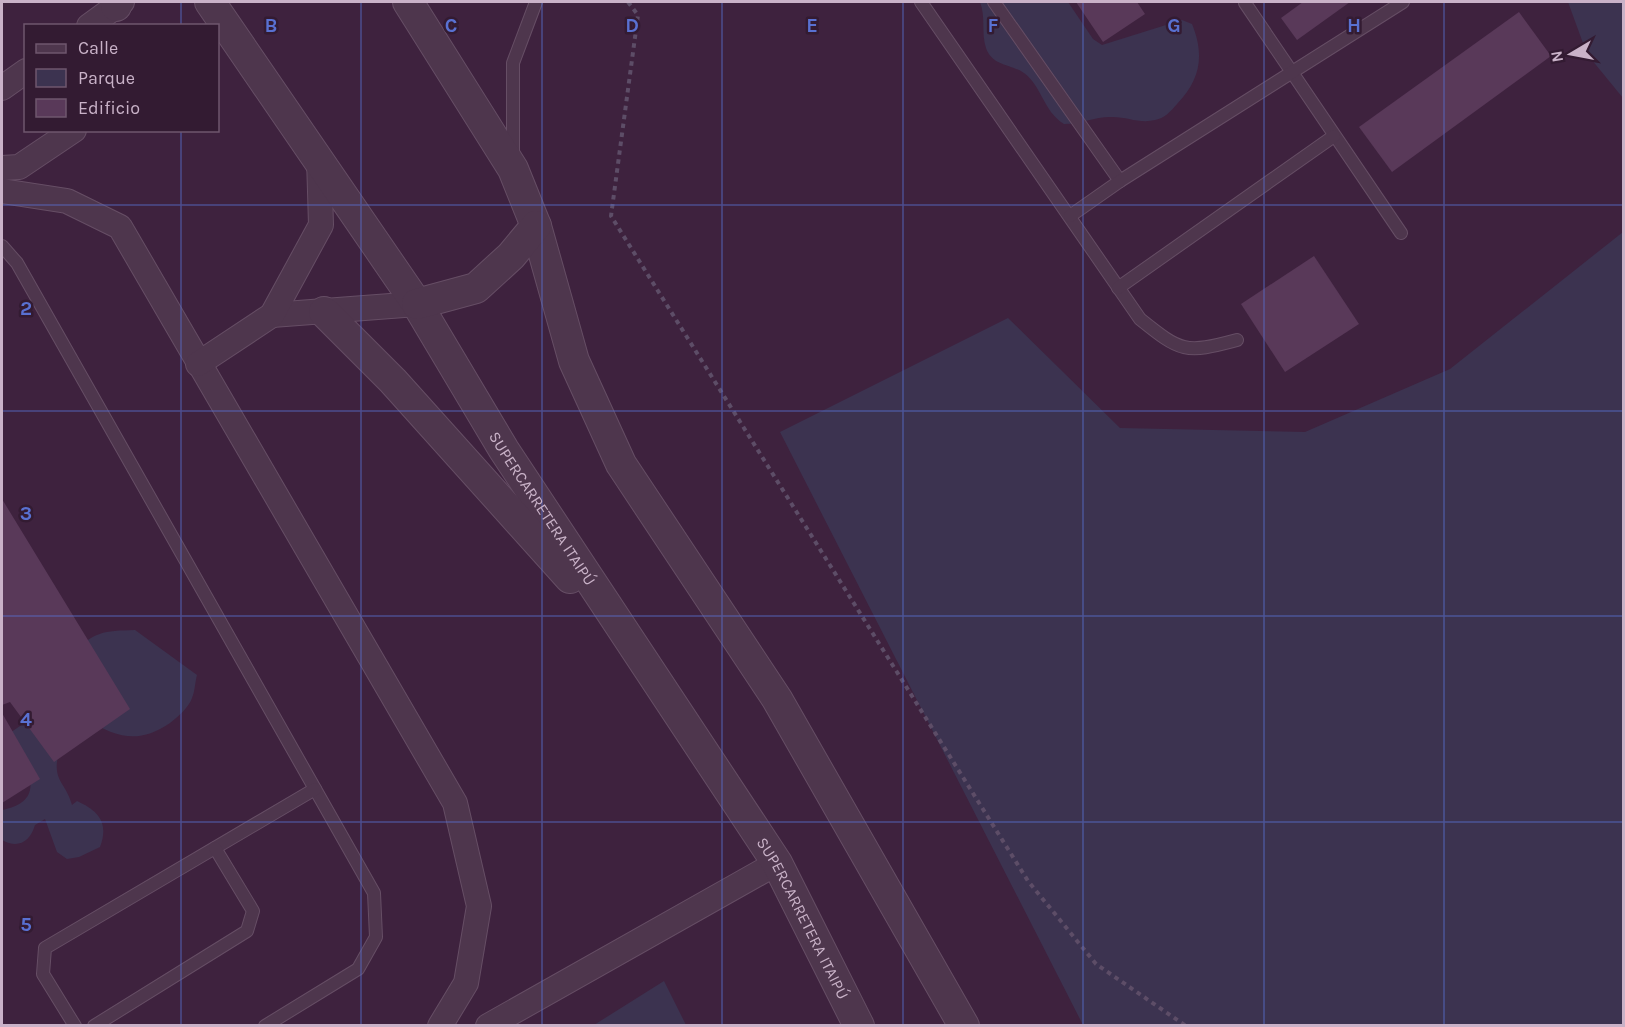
<svg xmlns="http://www.w3.org/2000/svg" width="1625" height="1027" font-family="Karla,sans-serif">
  <style>
    .green { fill: #3c3350 }
    .building { fill: #593959 }
    .lines { fill: none; stroke-linecap: round; stroke-linejoin: round }
    .service-casing { stroke: #664e65; stroke-width: 14 }
    .minor-casing { stroke: #664e65; stroke-width: 26 }
    .tertiary-casing { stroke: #664e65; stroke-width: 32 }
    .path { stroke: #5d4d67; stroke-width: 4; stroke-dasharray: 4.5 4.5; stroke-linecap: butt }
    .service { stroke: #4e364d; stroke-width: 12 }
    .minor { stroke: #4e364d; stroke-width: 24 }
    .tertiary { stroke: #4e364d; stroke-width: 30 }
    .grid { fill: none; stroke: #5971d2; stroke-width: 1.5; stroke-opacity: 0.55 }
    .labels { text-anchor: middle; dominant-baseline: central; stroke-width: 5; stroke-linejoin: round; paint-order: stroke }
    .street-label { font-size: 16px; fill: #c9b2c8; stroke: #331b32 }
    .grid-label { font-size: 20px; text-anchor: middle; font-weight: bold; fill: #5971d2; stroke: #331b32; stroke-width: 5; stroke-linejoin: round; paint-order: stroke }
  </style>
  <rect width="100%" height="100%" fill="#3e223e"/>
  <g class="green">
    <path d="M980 2H1068L1093 39 1102 45 1182 20 1192 24C1205 56 1200 80 1177 104 1171 111 1165 118 1155 120 1139 124 1126 116 1110 117 1095 117 1080 124 1064 124 1043 111 1042 86 1024 73 1011 64 992 66 986 48 981 33 986 17 980 2Z"/>
    <polygon points="1568,2 1623,2 1623,98 1587,54"/>
    <polygon points="1623,232 1623,1025 1083,1025 780,432 1008,318 1120,428 1305,432 1450,369"/>
    <path d="M135 630 197 675C195 682 195 691 192 698 189 707 178 717 170 723 139 744 118 738 87 720L72 655C94 631 103 631 135 630Z"/>
    <path d="M23 724 36 727 59 752C51 781 66 782 72 805L77 801C99 811 109 823 100 847L79 857 67 859 57 852 45 819 35 825C30 842 18 849 2 840V810C22 806 35 797 29 775 8 769 0 763 4 737Z"/>
    <polygon points="664,981 686,1025 594,1025"/>
  </g>
  <g class="building">
    <polygon points="1076,2 1137,2 1145,14 1103,42"/>
    <polygon points="1303,2 1350,2 1297,40 1281,18"/>
    <polygon points="1519,12 1551,56 1392,172 1359,127"/>
    <polygon points="1314,256 1359,324 1285,372 1241,304"/>
    <polygon points="2,499 130,709 54,762 10,702 2,705"/>
    <polygon points="2,713 40,779 2,803"/>
  </g>
  <g class="lines">
    <g class="service-casing">
      <g id="service">
        <path d="M921 2 1140 319C1181 352 1185 354 1237 340"/>
        <polyline points="994,2 1120,181"/>
        <polyline points="1245,3 1401,233"/>
        <polyline points="513,156 513,63 536,2"/>
        <polyline points="1070,216 1120,181 1403,2"/>
        <polyline points="2,246 17,263 374,893 376,937 358,969 265,1026"/>
        <polyline points="1118,288 1334,136"/>
        <polyline points="75,1026 43,974 45,948 315,789"/>
        <polyline points="94,1026 247,931 253,911 215,848"/>
      </g>
    </g>
    <g class="minor-casing">
      <g id="minor">
        <polyline points="89,26 122,2"/>
        <polyline points="2,88 26,71"/>
        <polyline points="2,168 19,167 74,130"/>
        <polyline points="2,191 67,201 120,227 455,803 479,906 466,983 440,1026"/>
        <polyline points="272,315 417,304"/>
        <polyline points="198,364 272,315 321,225 319,158"/>
        <polyline points="488,1026 777,863"/>
      </g>
    </g>
    <g class="tertiary-casing">
      <g id="tertiary">
        <path id="s1" d="M210 2 417 304 504 450 777 863 859 1026"/>
        <polyline points="408,2 513,169 536,226 574,361 621,464 777,699 964,1026"/>
        <polyline points="116,6 116,2"/>
        <polyline points="417,304 476,288 511,256 536,226"/>
        <polyline points="324,312 393,381 570,578"/>
      </g>
    </g>
    <polyline class="path" points="628,2 638,15 611,216 1028,881 1096,964 1186,1026"/>
    <use href="#service" class="service"/>
    <use href="#minor" class="minor"/>
    <use href="#tertiary" class="tertiary"/>
  </g>
  <path class="grid" d="M181 2V26M361 2V1026M542 2V1026M722 2V1026M903 2V1026M1083 2V1026M1264 2V1026M1444 2V1026M181 130V1026M2 205H1624M2 411H1624M2 616H1624M2 822H1624"/>
  <g class="labels">
    <g class="street-label">
      <text stroke="none"><textPath href="#s1" startOffset="606">SUPERCARRETERA ITAIPÚ</textPath></text>
      <text stroke="none"><textPath href="#s1" startOffset="1092">SUPERCARRETERA ITAIPÚ</textPath></text>
    </g>
  </g>
  <g class="grid-label">
    <text x="271" y="32">B</text>
    <text x="451" y="32">C</text>
    <text x="632" y="32">D</text>
    <text x="812" y="32">E</text>
    <text x="993" y="32">F</text>
    <text x="1174" y="32">G</text>
    <text x="1354" y="32">H</text>
    <text x="26" y="315">2</text>
    <text x="26" y="520">3</text>
    <text x="26" y="726">4</text>
    <text x="26" y="931">5</text>
  </g>
  <rect width="1625" height="1027" fill="none" stroke="#c9b2c8" stroke-width="6"/>
  <rect x="24" y="24" width="195" height="108" fill="#331b32" stroke="#6f576e" stroke-width="1.5"/>
  <rect x="36" y="44" width="30" height="9" fill="#4e364d" stroke="#6f576e" stroke-width="1.5"/>
  <text x="78" y="54" font-size="18" fill="#c9b2c8">Calle</text>
  <rect x="36" y="69" width="30" height="18" fill="#3c3350" stroke="#6f576e" stroke-width="1.5"/>
  <text x="78" y="84" font-size="18" fill="#c9b2c8">Parque</text>
  <rect x="36" y="99" width="30" height="18" fill="#593959" stroke="#6f576e" stroke-width="1.5"/>
  <text x="78" y="114" font-size="18" fill="#c9b2c8">Edificio</text>
  <g transform="translate(1571 54) rotate(260)" stroke="#331b32" stroke-width="4.5" paint-order="stroke">
  <path d="M0-4.5L10 22L0 15L-10 22Z" fill="#c9b2c8"/>
  <text y="-9" font-size="16" font-weight="bold" text-anchor="middle" fill="#c9b2c8">N</text>
  </g>
</svg>
